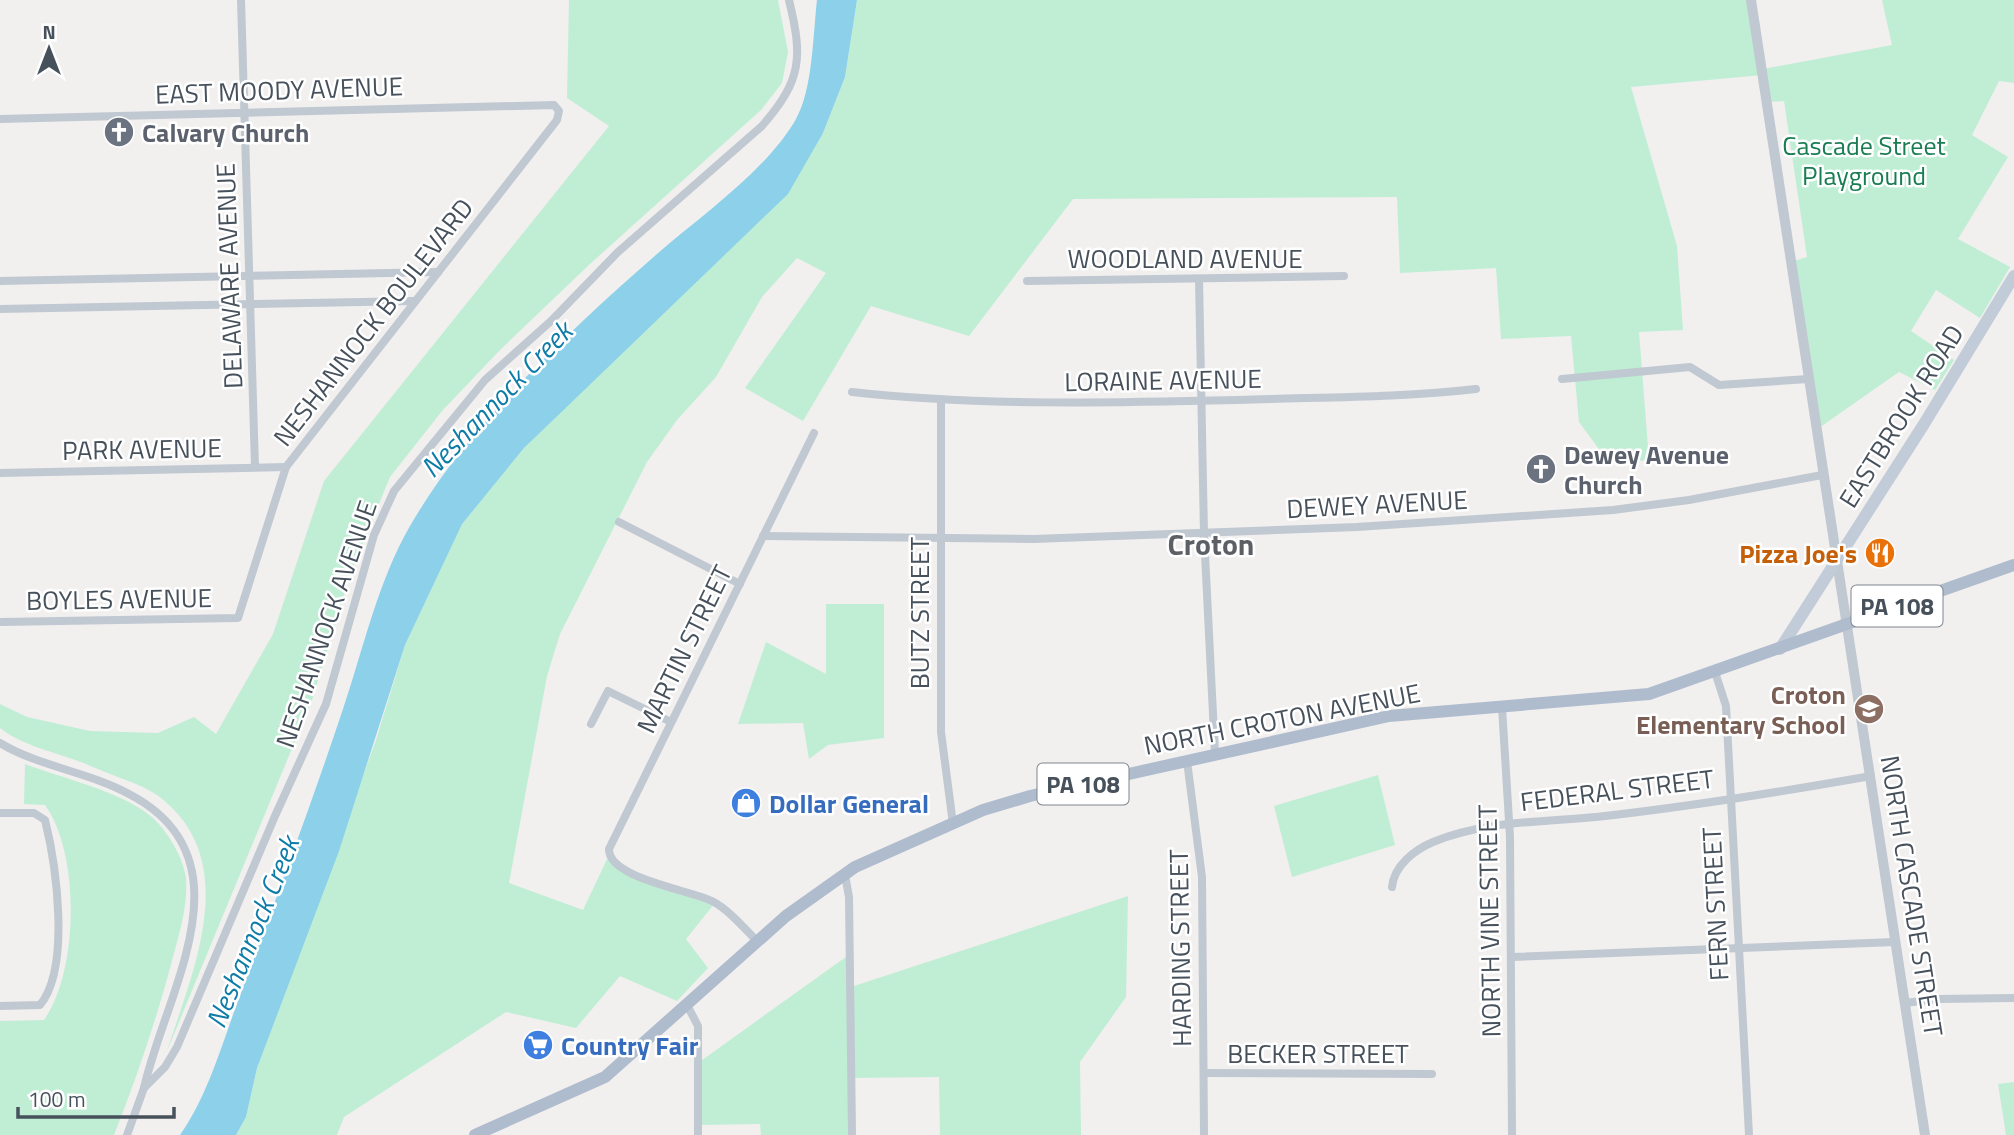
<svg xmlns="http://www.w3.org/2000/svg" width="2014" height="1135" font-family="'Titillium Web',sans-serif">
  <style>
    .green { fill: #bfeed5 }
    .water { fill: #8cd0ea }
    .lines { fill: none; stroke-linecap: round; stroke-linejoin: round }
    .minor { stroke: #c0c8d1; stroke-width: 8 }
    .tertiary { stroke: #c0c8d1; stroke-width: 10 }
    .secondary { stroke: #c2cbd8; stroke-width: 12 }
    .primary { stroke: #afbccd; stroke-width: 12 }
    .labels { text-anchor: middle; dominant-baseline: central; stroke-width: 5; stroke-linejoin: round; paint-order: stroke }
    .shield { fill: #fff; stroke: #7e858d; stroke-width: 2 }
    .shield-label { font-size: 24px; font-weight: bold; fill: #47515c }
    .street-label { font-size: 26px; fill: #47515c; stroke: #fff }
    .worship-label { font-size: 26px; font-weight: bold; fill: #5b616d; stroke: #fff; text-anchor: start }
    .park-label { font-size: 26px; fill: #197d52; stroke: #fff }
    .food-label { font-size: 26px; font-weight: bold; fill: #c56008; stroke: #fff; text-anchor: end }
    .education-label { font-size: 26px; font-weight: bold; fill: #785e54; stroke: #fff; text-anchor: end }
    .shop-label { font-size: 26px; font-weight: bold; fill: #366cbe; stroke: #fff; text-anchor: start }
    .water-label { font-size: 28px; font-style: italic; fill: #0f7ca8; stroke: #fff }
    .quarter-label { font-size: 30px; font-weight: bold; fill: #5c5f64; stroke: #fff }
  </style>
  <rect width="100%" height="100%" fill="#f2efef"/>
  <g class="green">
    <path d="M569 0H778L788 52 782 83 761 110 590 264 500 350 442 411 390 477 351 572 312 700 167 1051C193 970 244 859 157 795 139 783 113 776 93 767 63 753 27 749 0 728V704L27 717 90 731 158 733 194 717 216 734 273 634 324 481 609 126 567 98Z"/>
    <polygon points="857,0 1751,0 1763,69 1892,45 1882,0 2014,0 2014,83 1999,81 1972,135 2008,157 1958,239 2010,267 1980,318 1936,290 1911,331 1954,360 1935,390 1899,372 1816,430 1791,262 1807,257 1784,101 1768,102 1763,75 1631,87 1677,246 1683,330 1639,332 1649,460 1609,463 1579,422 1571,336 1501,339 1496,268 1400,273 1397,197 1073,199 969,336 871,306 803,421 745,388 826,273 797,258 762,297 716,377 677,420 647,462 560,634 547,676 509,883 583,910 609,855 616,865 715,903 686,939 708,968 677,1001 620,976 576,1028 506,1012 344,1117 337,1135 236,1135 246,1117 257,1068 376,740 405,645 462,523 524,448 642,331 823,133 845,77"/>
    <polygon points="826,604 884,604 884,738 828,745 809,759 803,723 738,724 766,642 826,674"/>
    <path d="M25 764C62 778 124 792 153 818 168 832 183 857 186 878 188 905 180 931 173 957 157 1018 137 1077 114 1135H0V1021L44 1020C79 971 80 853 45 805L24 804Z"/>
    <polygon points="1378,775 1395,845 1292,877 1274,806"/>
    <polygon points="1128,896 1126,997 1080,1062 1081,1135 940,1135 939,1077 852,1078 852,1135 761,1135 760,1124 698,1125 698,1063 850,954 851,987"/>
    <polygon points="2014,1082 2014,1135 2006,1135 1998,1084"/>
  </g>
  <path class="water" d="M817 0H857L845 77 823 133 788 194 524 448 462 524 405 645 339 851 257 1068 246 1117 236 1135H180C209 1094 223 1040 241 993 276 899 311 805 343 709 363 650 378 581 410 526 470 423 568 332 657 254 702 215 767 170 796 119 813 89 813 34 817 0Z"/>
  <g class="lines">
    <g class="minor">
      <polyline points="241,0 255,467"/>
      <polyline points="0,119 554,105 559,111 557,120 286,467 238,618 0,622"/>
      <polyline points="1199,279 1204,534 1215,754"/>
      <polyline points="0,281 438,272"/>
      <polyline points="1027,281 1344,276"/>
      <polyline points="0,309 415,301"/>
      <polyline points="1562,379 1690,367 1719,385 1808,379"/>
      <path d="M852 392C980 406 1109 403 1238 400 1317 397 1397 398 1476 389"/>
      <polyline points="941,401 941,732 953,824"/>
      <polyline points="0,473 286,467"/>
      <polyline points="619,522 740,584"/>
      <polyline points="763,536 1034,539 1357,527 1613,510 1689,500 1822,475"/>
      <polyline points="1715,672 1726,706 1749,1135"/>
      <polyline points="1502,707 1510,837 1512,1135"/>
      <polyline points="591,724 608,691 671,722"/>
      <path d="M0 743C40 767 89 772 129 794 254 859 165 993 144 1088"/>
      <polyline points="1187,761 1202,877 1204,1135"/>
      <path d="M0 813H34L45 820C56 864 71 967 40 1005L0 1006"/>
      <polyline points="845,875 849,897 852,1135"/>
      <path d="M1392 887C1394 866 1414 850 1433 842 1484 821 1542 822 1596 817 1688 807 1780 792 1871 776"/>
      <path d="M757 941C743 927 729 910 712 901 690 890 608 878 609 849L814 433"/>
      <polyline points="1512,957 1895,942"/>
      <polyline points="1905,1003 1937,999 2014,998"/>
      <polyline points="687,1005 698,1026 698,1135"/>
      <polyline points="1204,1073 1432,1074"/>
      <path d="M127 1135 144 1088 165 1067 177 1047 275 816 326 704 374 535 394 491 485 380 551 321 618 252 762 126C802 80 803 58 789 0"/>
    </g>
    <polyline class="tertiary" points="1751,0 1925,1135"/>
    <polyline class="secondary" points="1780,649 1924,424 2014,276"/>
    <polyline class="primary" points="475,1135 605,1077 786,916 855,867 983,810 1030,796 1389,716 1649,694 2014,565"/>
  </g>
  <defs>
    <g id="church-disc" transform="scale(1.575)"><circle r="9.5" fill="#6b7280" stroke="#fff"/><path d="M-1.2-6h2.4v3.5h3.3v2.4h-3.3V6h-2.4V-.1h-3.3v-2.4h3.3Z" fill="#fff"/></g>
    <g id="restaurant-disc" transform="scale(1.575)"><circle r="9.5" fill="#e8710a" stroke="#fff"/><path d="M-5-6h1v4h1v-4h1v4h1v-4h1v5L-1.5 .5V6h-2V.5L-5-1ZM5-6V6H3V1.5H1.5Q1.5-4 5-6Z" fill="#fff"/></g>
    <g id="school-disc" transform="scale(1.575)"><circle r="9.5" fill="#8d6e63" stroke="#fff"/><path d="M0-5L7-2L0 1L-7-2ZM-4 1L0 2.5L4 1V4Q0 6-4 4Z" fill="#fff"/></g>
    <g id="shop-disc" transform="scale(1.575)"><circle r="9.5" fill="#3f7fe0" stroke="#fff"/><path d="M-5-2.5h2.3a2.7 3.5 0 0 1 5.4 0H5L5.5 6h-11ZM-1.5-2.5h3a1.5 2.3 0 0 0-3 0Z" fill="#fff"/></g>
    <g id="supermarket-disc" transform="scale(1.575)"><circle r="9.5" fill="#3f7fe0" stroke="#fff"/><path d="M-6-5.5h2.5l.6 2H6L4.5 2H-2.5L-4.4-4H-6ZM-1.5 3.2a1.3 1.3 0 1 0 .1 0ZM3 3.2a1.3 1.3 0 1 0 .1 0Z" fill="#fff"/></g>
  </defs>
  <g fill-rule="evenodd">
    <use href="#church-disc" x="119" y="132"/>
    <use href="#church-disc" x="1541" y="469"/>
    <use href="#restaurant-disc" x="1880" y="553"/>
    <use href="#school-disc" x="1869" y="709"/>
    <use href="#shop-disc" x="746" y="803"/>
    <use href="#supermarket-disc" x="538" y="1045"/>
  </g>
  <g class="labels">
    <g class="shield">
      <rect x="1851.5" y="585.5" width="91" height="41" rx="5"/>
      <rect x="1037.5" y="763.5" width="91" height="41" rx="5"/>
    </g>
    <g class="shield-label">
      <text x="1897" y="606">PA 108</text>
      <text x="1083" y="784">PA 108</text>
    </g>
    <g class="street-label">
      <text transform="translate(279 90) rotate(-2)">EAST MOODY AVENUE</text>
      <text x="1185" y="258">WOODLAND AVENUE</text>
      <text transform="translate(229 276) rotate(-92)">DELAWARE AVENUE</text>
      <text transform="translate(373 322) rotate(-52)">NESHANNOCK BOULEVARD</text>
      <text transform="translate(1163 380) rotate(-1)">LORAINE AVENUE</text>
      <text transform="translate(1901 416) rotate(-58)">EASTBROOK ROAD</text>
      <text transform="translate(142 449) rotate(-1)">PARK AVENUE</text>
      <text transform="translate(1377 504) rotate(-3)">DEWEY AVENUE</text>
      <text transform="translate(119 599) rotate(-1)">BOYLES AVENUE</text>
      <text transform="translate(919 613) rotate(-90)">BUTZ STREET</text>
      <text transform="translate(326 624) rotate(-71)">NESHANNOCK AVENUE</text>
      <text transform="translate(684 649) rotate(-64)">MARTIN STREET</text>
      <text transform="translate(1282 719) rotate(-11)">NORTH CROTON AVENUE</text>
      <text transform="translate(1617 790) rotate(-7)">FEDERAL STREET</text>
      <text transform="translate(1912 896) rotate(81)">NORTH CASCADE STREET</text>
      <text transform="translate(1715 904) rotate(-93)">FERN STREET</text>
      <text transform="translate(1489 921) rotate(-91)">NORTH VINE STREET</text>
      <text transform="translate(1180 948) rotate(-91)">HARDING STREET</text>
      <text x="1318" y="1053">BECKER STREET</text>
    </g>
    <g class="worship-label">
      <text x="142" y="132">Calvary Church</text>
      <text x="1564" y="454">Dewey Avenue<tspan x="1564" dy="30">Church</tspan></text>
    </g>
    <g class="park-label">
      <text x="1864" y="145">Cascade Street<tspan x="1864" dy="30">Playground</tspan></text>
    </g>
    <g class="food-label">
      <text x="1857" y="553">Pizza Joe's</text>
    </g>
    <g class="education-label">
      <text x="1846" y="694">Croton<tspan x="1846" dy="30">Elementary School</tspan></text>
    </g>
    <g class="shop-label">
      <text x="769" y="803">Dollar General</text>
      <text x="561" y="1045">Country Fair</text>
    </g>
    <g class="water-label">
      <text transform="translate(496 399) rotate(-46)">Neshannock Creek</text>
      <text transform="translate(252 932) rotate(-68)">Neshannock Creek</text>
    </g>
    <g class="quarter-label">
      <text x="1211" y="544">Croton</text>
    </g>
  </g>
  <g transform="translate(49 49)" stroke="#ffffff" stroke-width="5" paint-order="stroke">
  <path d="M0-5L12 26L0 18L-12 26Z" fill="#47515c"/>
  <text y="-10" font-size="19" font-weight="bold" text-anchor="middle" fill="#47515c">N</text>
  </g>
  <path d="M18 1107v10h156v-10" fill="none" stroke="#47515c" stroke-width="3.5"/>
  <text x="28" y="1107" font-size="21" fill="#47515c" stroke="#ffffff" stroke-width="5" paint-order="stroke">100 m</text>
</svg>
